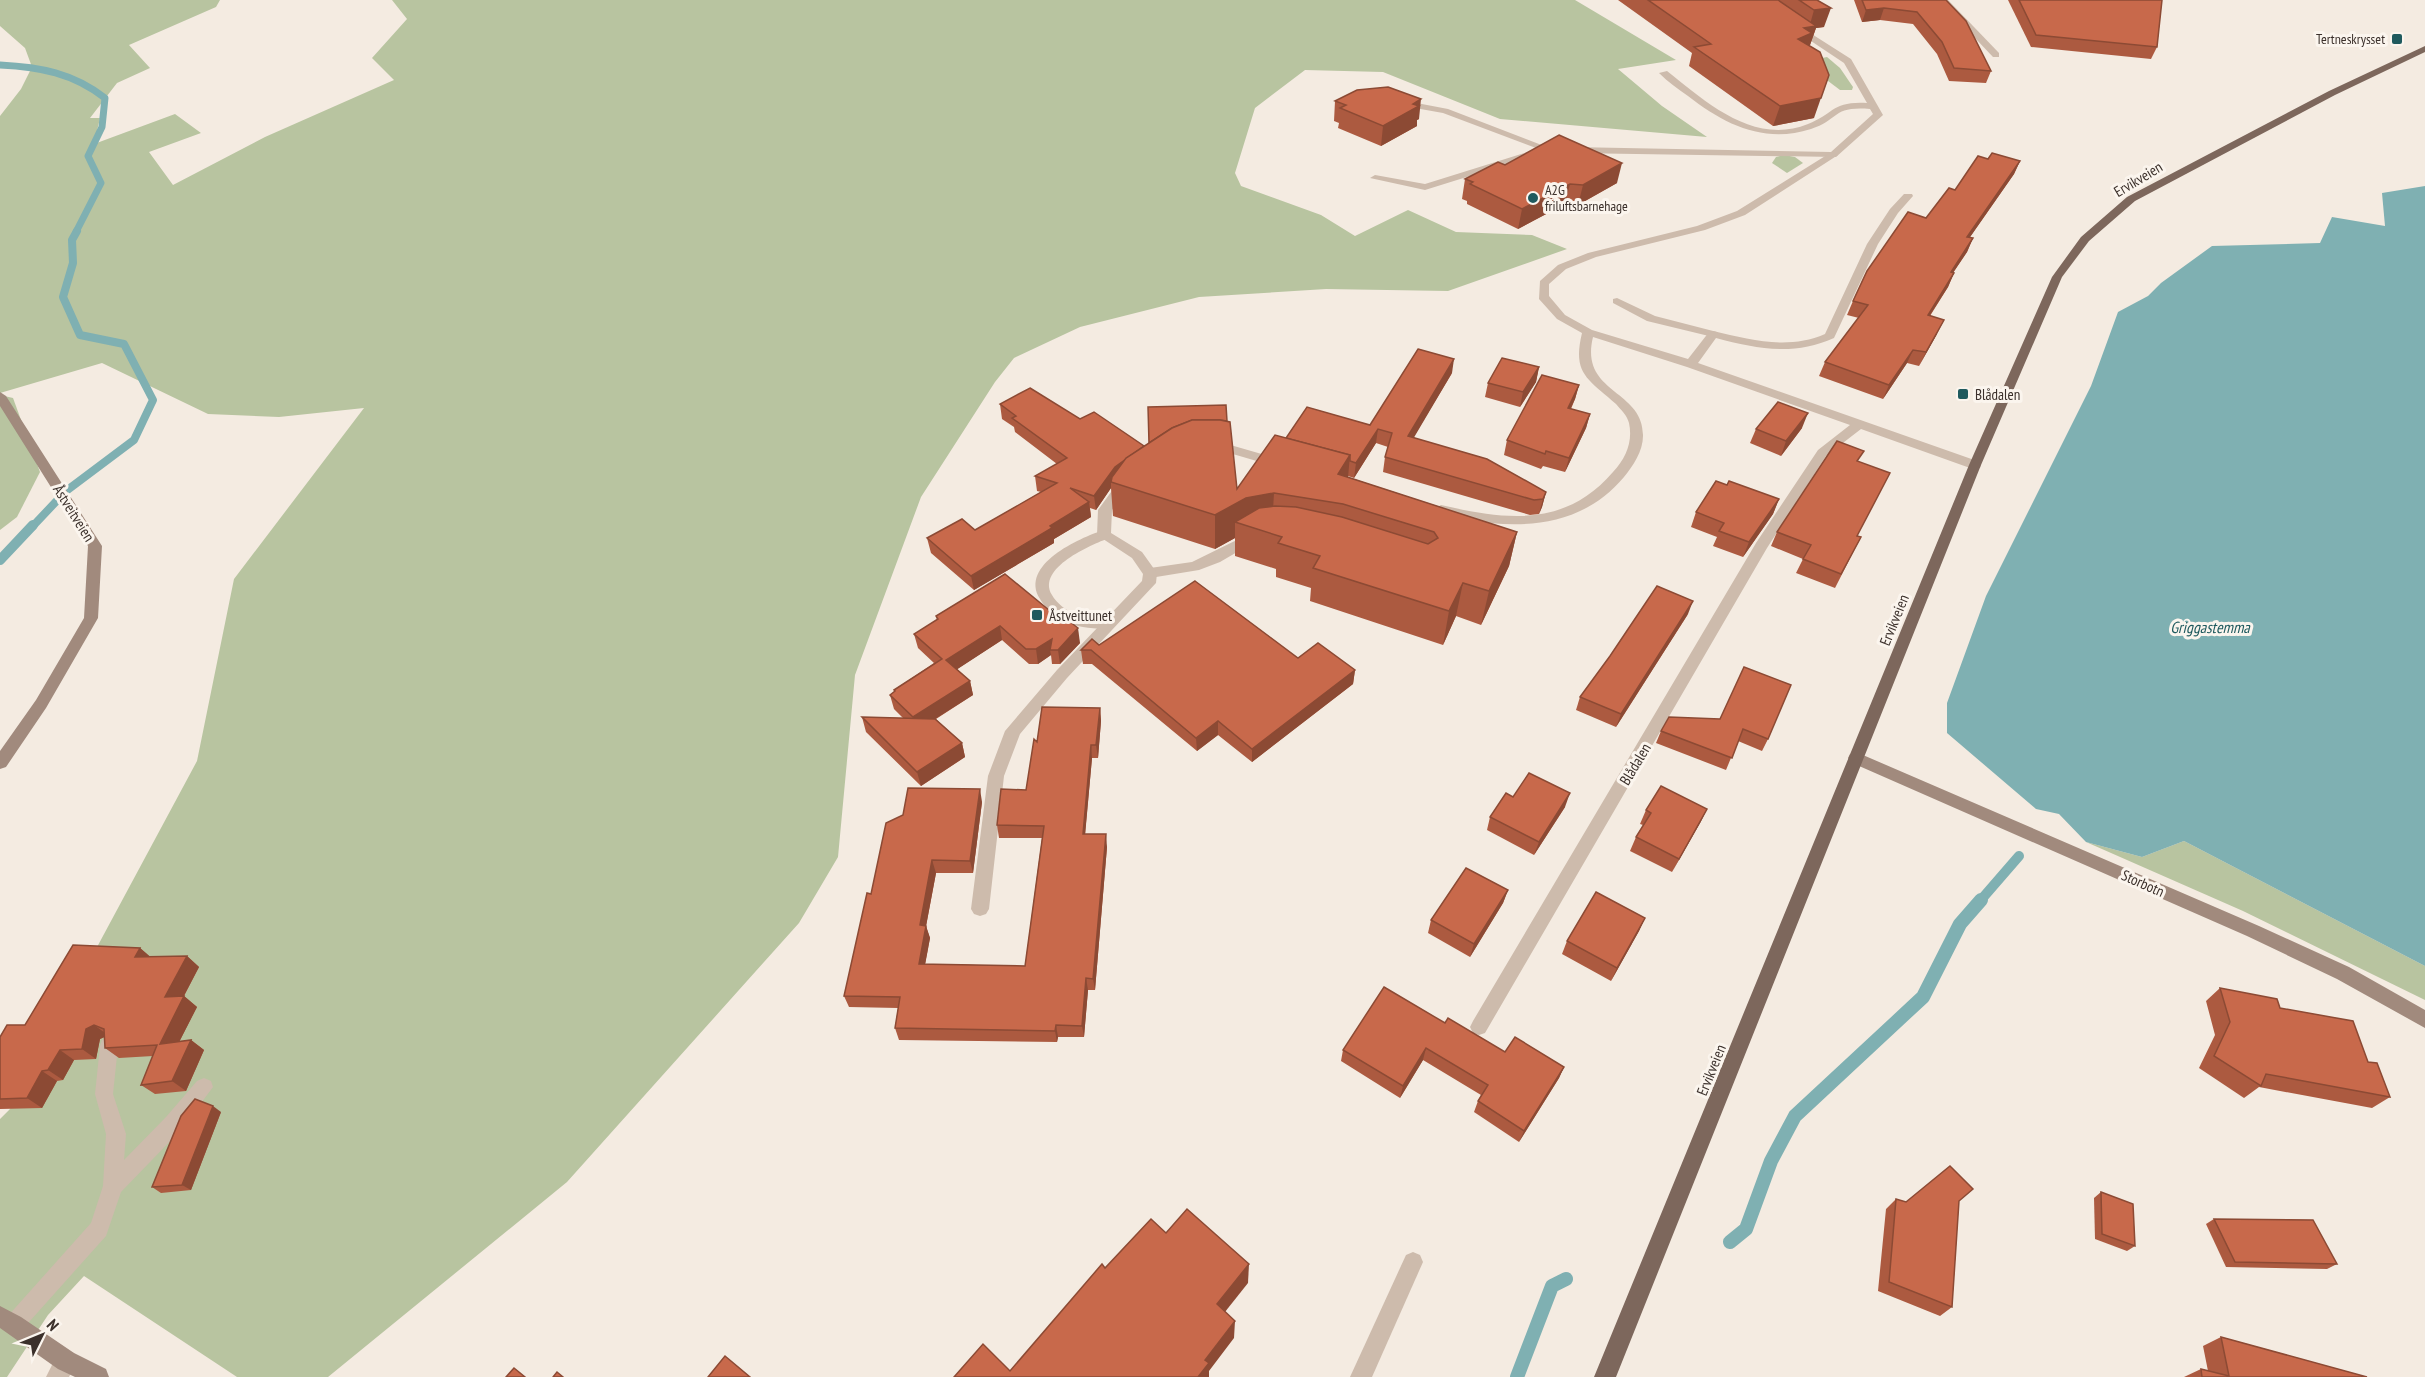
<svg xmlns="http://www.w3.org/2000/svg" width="2425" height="1377" font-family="'PT Sans Narrow',sans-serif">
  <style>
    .green { fill: #b8c4a0 }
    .water { fill: #7fb0b2 }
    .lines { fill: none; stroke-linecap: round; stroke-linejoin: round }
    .stream-far3 { stroke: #7fb0b2; stroke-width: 7 }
    .stream-far2 { stroke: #7fb0b2; stroke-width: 8 }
    .stream-far1 { stroke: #7fb0b2; stroke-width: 10 }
    .stream { stroke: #7fb0b2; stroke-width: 14 }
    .lane { fill: #cdbbac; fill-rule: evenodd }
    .street { fill: #cdbbac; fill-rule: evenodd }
    .secondary { fill: #a18a7d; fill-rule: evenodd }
    .primary { fill: #7d675c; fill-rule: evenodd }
    .wall { fill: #ac5a40 }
    .shaded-wall { fill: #8c4a34 }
    .building { fill: #c8694b; stroke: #8c4a34; stroke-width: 1.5 }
    .poi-dot { fill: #1f5a5e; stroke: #fbf5ee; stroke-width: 2 }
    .labels { text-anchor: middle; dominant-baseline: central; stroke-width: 6; stroke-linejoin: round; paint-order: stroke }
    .far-poi-label { font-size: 14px; fill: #3b302b; stroke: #fbf5ee; text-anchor: end }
    .street-label { font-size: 15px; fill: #3b302b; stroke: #fbf5ee }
    .poi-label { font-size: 15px; fill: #3b302b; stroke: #fbf5ee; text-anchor: start }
    .water-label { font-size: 16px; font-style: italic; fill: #1f5a5e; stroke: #fbf5ee }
  </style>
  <rect width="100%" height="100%" fill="#f4ebe1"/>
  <g class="green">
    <polygon points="0,0 220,0 216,7 129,45 150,68 117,83 90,118 100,118 94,144 175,114 201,133 149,152 173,185 265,137 394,80 372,58 407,19 392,0 1575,0 1676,60 1618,69 1662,106 1707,137 1500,119 1383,72 1305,70 1255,108 1235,173 1241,186 1321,215 1355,236 1408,210 1456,232 1532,235 1567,249 1448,291 1326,289 1199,297 1080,327 1014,358 995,382 921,497 855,675 838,857 799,923 567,1182 328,1377 237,1377 84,1276 48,1315 7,1377 0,1377 0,1119 10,1109 197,761 234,579 364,408 279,417 208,414 102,363 0,393 0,116 21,89 32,67 25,48 0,26"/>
    <polygon points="1827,57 1840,68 1853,87 1852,90 1840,90 1803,62"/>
    <polygon points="1784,155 1795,157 1803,163 1787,173 1772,163 1776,157"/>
    <polygon points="0,395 13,398 40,472 17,517 0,530"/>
    <polygon points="2184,841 2425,966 2425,1000 2243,911 2086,842 2142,857"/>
  </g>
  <polygon class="water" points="2425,186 2425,966 2184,841 2142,857 2086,842 2059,814 2036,809 1947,733 1947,703 1986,596 2091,386 2118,312 2148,296 2161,283 2212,246 2320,243 2332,217 2385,226 2382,193"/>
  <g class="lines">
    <path class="stream-far3" d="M0 65C40 67 73 73 105 98L102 127 88 156 101 183 76 232"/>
    <polyline class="stream-far2" points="32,527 66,491 134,440 153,400 124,344 80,335 63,297 73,263 72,240 77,231"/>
    <g class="stream-far1">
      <polyline points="0,560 33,525"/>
      <polyline points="1980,901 2019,856"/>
    </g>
    <g class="stream">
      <polyline points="1730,1242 1746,1229 1771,1161 1795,1116 1923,997 1960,924 1981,900"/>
      <polyline points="1517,1377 1552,1286 1566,1279"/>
    </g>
    <g class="lane">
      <path d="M1796 24 1851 59 1883 115 1836 157 1572 153 1567 150 1572 147 1831 152 1873 114 1870 109C1831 106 1840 120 1811 129 1765 144 1725 125 1688 96 1678 89 1668 82 1659 73L1667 71C1706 102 1754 146 1808 124 1834 114 1832 101 1867 103L1844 63 1793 29 1792 27Z"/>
      <polygon points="1401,100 1448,109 1552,149 1544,151 1443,113 1398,105 1398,101"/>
      <polygon points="1531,151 1536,154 1534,156 1425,190 1370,178 1375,175 1425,184"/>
      <polygon points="1617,298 1655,316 1717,332 1719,334 1713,337 1647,321 1613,303 1613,299"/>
      <path d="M1104 530 1109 532 1111 535 1109 538C1091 545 1036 568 1052 595 1056 603 1068 612 1077 615 1089 620 1102 618 1114 621L1116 625 1109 630C1095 628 1081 628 1068 623 1056 618 1046 609 1040 599 1019 565 1079 538 1104 530Z"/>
      <polygon points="1251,533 1256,535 1258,538 1256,541 1220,562 1199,570 1150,578 1143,573 1150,568 1192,562"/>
      <polygon points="109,1037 116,1040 118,1046 113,1094 126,1134 124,1160 166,1117 197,1081 204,1078 211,1081 213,1087 180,1131 121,1192 106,1236 21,1331 14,1335 7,1331 3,1324 7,1317 91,1223 103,1186 106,1134 95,1094 100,1046 102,1040"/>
      <polygon points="1413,1252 1420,1255 1423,1262 1372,1377 1350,1377 1406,1255"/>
    </g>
    <g class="street">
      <polygon points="1939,0 1948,0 1999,53 1999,57 1993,57"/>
      <path d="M1830 153 1838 155 1745 215 1705 230 1596 257 1566 269 1549 284V296L1565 315 1592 330 1688 359 1709 332 1713 331C1751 340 1788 350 1825 334L1867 244 1890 209 1904 194H1912L1913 196 1898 213 1878 244 1834 338C1794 356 1757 349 1716 338L1698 363 1980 462 1981 465 1980 468H1970L1861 429 1826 456 1767 548 1485 1033 1479 1035 1473 1033 1470 1027 1473 1021 1756 543 1818 450 1850 425 1687 367 1593 337C1579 394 1644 389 1643 436 1643 451 1633 466 1624 477 1584 525 1526 530 1469 520 1459 518 1441 517 1434 509L1441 505C1506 520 1565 528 1613 472 1626 458 1633 442 1629 423 1627 415 1621 410 1616 404 1588 379 1572 374 1582 333L1557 319 1539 299 1540 281 1558 265 1588 253 1697 226 1737 211Z"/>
      <polygon points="1213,444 1227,444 1282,460 1283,463 1277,467 1226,452 1209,451 1209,445"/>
      <polygon points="1124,480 1131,484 1112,510 1111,533 1142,552 1157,573 1156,583 1067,678 1020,734 1004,776 989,909 986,914 980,916 974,914 971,909 988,776 1005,731 1057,670 1142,581 1143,574 1132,558 1097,535 1098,510 1119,481"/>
      <polygon points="66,1350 74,1353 77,1361 69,1377 46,1377 58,1353"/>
    </g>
    <g class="secondary">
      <polygon points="0,392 6,396 102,546 98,618 46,708 6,767 0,769 0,751 36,700 84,618 88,546 0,406"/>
      <polygon points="1856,752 2259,926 2349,967 2425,1010 2425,1028 2337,979 2247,936 1850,762 1848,758 1850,754"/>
      <polygon points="0,1306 21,1317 74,1353 106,1369 109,1377 75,1377 58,1369 0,1328"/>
    </g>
    <polygon class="primary" points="2425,46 2425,52 2335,95 2135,201 2089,241 2062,277 1981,465 1616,1377 1594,1377 1969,465 2052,277 2081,237 2127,197 2329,91"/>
  </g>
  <g class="wall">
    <polygon points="1618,0 1817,0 1824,27 1816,28 1810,45 1808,45 1814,118 1773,126 1689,66 1692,53"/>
    <polygon points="1854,0 1946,0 1991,71 1986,83 1949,81 1937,54 1913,24 1880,20 1862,22"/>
    <polygon points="2008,0 2162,0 2157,47 2151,59 2031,47"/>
    <polygon points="1335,101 1419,119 1417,120 1417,126 1381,146 1338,128 1339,123 1334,121"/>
    <polygon points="1988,159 2020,161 2014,174 1970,237 1973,238 1967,252 1953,273 1954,273 1948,287 1930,316 1937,334 1919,366 1907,363 1883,399 1819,376 1825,362 1859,318 1847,315 1853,301 1926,218 1955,190"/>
    <polygon points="1505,165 1617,183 1578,205 1565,204 1518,229 1467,204 1467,201 1462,199 1465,179"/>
    <polygon points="1539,367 1536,382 1520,407 1485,397 1488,383"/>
    <polygon points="1452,373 1413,438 1546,492 1542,507 1539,514 1530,515 1383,472 1385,457 1388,447 1376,443 1354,478 1348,476 1348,477 1517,532 1509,566 1481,625 1456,616 1443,645 1310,601 1311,588 1276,577 1276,569 1235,556 1235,538 1215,549 1113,516 1111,488 1096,510 1090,508 1091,517 1054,539 1054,543 974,590 931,553 927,538 975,530 1041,492 1037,491 1035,476 1057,464 1015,432 1014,427 1002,419 1000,404 1080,419 1144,446 1227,421 1237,489 1286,438 1370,425"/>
    <polygon points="1579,385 1575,399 1571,409 1590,414 1586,428 1565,472 1543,466 1541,469 1504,455 1507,440"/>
    <polygon points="1802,428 1781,456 1750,443 1756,429"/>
    <polygon points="1859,461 1857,536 1861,537 1835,588 1796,573 1803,559 1771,546 1777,532"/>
    <polygon points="1727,485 1779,499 1773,514 1743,557 1713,546 1717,537 1691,527 1696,512"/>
    <polygon points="1005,574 1080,643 1060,664 1052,664 1051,655 1038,664 1029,664 1002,640 957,669 970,681 973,695 936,719 962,743 965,757 921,786 866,732 862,717 903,718 894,709 890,695 894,692 894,690 934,663 918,648 914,634 937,620 936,616"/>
    <polygon points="1688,614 1616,727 1576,710 1580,697"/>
    <polygon points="1099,645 1298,658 1355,670 1353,684 1252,762 1218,735 1197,751 1092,664 1083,664 1081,650"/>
    <polygon points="1100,708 1101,721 1098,758 1092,758 1085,834 1107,847 1095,990 1088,990 1084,1037 1058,1037 1057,1042 899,1040 895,1028 898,1008 849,1007 844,996 871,894 982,802 973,873 936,873 926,926 930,938 925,964 1025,966 1042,838 999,838 997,825 1026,790 1037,742"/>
    <polygon points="1720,719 1768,739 1762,751 1738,741 1726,770 1656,743 1661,731"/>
    <polygon points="1513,797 1565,807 1534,855 1487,830 1490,817"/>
    <polygon points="1707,809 1700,823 1672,872 1630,851 1636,837 1643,825 1640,824 1646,810"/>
    <polygon points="1508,890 1503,903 1470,957 1428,933 1431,920"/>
    <polygon points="1645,918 1639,931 1611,981 1562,954 1567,941"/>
    <polygon points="140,948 150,957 187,956 199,967 184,996 197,1007 179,1042 191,1040 204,1050 186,1091 155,1094 141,1085 153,1056 119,1058 105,1048 105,1037 100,1039 96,1059 74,1060 63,1080 57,1081 42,1108 0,1109 0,1037 25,1025"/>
    <polygon points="2220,988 2280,1008 2368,1062 2390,1097 2372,1108 2259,1087 2244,1098 2199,1068 2215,1035 2206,1001"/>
    <polygon points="1445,1023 1505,1052 1564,1067 1559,1078 1519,1142 1474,1112 1478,1101 1481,1095 1423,1060 1400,1098 1341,1061 1343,1050"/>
    <polygon points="221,1112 191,1190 161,1193 152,1187"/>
    <polygon points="2101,1192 2135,1246 2127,1251 2095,1239 2094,1198"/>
    <polygon points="1896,1199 1906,1202 1959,1201 1952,1307 1940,1316 1878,1291 1886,1209"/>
    <polygon points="2214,1219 2337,1264 2327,1269 2226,1267 2206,1224"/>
    <polygon points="2221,1337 2367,1377 2184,1377 2201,1369 2208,1371 2203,1346"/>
  </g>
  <g class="shaded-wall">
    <polygon points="1831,8 1824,27 1816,28 1810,45 1808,45 1798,39 1804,28 1809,28 1814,10"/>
    <polygon points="1884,8 1880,20 1862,22 1866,10"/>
    <polygon points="1829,75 1814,118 1773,126 1780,106"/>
    <polygon points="1421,99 1419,119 1417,120 1417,126 1381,146 1383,126 1413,104"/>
    <polygon points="2020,161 2014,174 1961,250 1967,237"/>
    <polygon points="1622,163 1617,183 1578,205 1583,185"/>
    <polygon points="1570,184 1565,204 1518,229 1522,209"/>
    <polygon points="1973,238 1967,252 1944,286 1951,272"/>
    <polygon points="1954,273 1948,287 1921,329 1928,315"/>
    <polygon points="1944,320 1937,334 1919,366 1926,352"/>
    <polygon points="1913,350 1907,363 1883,399 1889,385"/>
    <polygon points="1454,359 1452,373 1406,451 1408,436"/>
    <polygon points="1539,367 1536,382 1520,407 1523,392"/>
    <polygon points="1579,385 1575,399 1564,422 1568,408"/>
    <polygon points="1808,413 1802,428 1781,456 1786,441"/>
    <polygon points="1590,414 1586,428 1565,472 1569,458"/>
    <polygon points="1378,429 1376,443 1354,478 1356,463"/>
    <polygon points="1146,447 1111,482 1111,488 1096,510 1094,496 1115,467"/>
    <polygon points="1350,455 1347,489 1338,474"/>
    <polygon points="1546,492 1542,507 1539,514 1543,499"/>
    <polygon points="1274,493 1272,527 1235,522 1235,538 1215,549 1215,515 1246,498"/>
    <polygon points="1779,499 1773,514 1743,557 1749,542"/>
    <polygon points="1089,502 1091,517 1054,539 1054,543 974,590 971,576 1050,526"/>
    <polygon points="1517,532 1509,566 1481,625 1489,591"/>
    <polygon points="1463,583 1456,616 1443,645 1449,611"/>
    <polygon points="1693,601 1688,614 1616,727 1621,714"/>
    <polygon points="1000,626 1002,640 950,674 946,660"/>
    <polygon points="1078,628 1080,643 1060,664 1058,650"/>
    <polygon points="1052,639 1050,650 1051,655 1038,664 1036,649"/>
    <polygon points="1355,670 1353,684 1252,762 1252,749"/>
    <polygon points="970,681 973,695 916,731 913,717"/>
    <polygon points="1100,708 1101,721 1098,758 1096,745"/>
    <polygon points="1218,721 1218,735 1197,751 1196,738"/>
    <polygon points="962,743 965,757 921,786 917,772"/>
    <polygon points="1091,745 1092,758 1084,847 1083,834"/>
    <polygon points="980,789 982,802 973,873 970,861"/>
    <polygon points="1570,793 1565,807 1534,855 1539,842"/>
    <polygon points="1707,809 1700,823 1672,872 1679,859"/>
    <polygon points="1106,834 1107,847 1095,990 1093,979"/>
    <polygon points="932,860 936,873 924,937 920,925"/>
    <polygon points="1508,890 1503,903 1470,957 1474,944"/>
    <polygon points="1645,918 1639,931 1611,981 1617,968"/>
    <polygon points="926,926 930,938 923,976 919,964"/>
    <polygon points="140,948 153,959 135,957"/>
    <polygon points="187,956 199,967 178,1007 165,997"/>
    <polygon points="1086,978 1088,990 1084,1037 1082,1026"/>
    <polygon points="184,996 197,1007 173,1054 160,1044"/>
    <polygon points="94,1025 108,1035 100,1039 96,1059 82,1049 86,1029"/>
    <polygon points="1056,1025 1058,1037 1057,1042 1055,1031"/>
    <polygon points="191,1040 204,1050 186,1091 172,1081"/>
    <polygon points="1426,1048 1423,1060 1400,1098 1403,1086"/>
    <polygon points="60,1050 74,1060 63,1080 48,1070"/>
    <polygon points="1564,1067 1559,1078 1519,1142 1524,1131"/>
    <polygon points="42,1071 57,1081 42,1108 27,1098"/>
    <polygon points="213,1106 221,1112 191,1190 182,1185"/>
    <polygon points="1249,1264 1248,1283 1217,1322 1217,1304"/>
    <polygon points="1235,1321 1234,1338 1209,1371 1209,1377 1198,1377 1205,1360"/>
  </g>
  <g class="building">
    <polygon points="1648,0 1778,0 1816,26 1804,28 1812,33 1798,39 1820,52 1829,75 1821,98 1780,106 1694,47 1711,44"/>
    <polygon points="1799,0 1817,0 1831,8 1814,10"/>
    <polygon points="1862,0 1946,0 1966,21 1991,71 1954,68 1942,42 1917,12 1884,8 1866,10"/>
    <polygon points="2019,0 2162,0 2157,47 2036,35"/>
    <polygon points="1388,87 1421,99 1413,104 1419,106 1383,126 1340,108 1346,105 1335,101 1357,90"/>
    <polygon points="1559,135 1622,163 1583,185 1570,184 1522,209 1470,184 1473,182 1465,179 1498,162 1505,165"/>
    <polygon points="1992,153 2020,161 1967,237 1973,238 1951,272 1954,273 1928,315 1944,320 1926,352 1913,350 1889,385 1825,362 1868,305 1853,301 1867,271 1908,212 1926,218 1949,188 1955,190 1978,156 1988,159"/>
    <polygon points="1418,349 1454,359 1408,436 1487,459 1546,492 1543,499 1534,500 1385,457 1392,433 1378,429 1356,463 1350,461 1350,455 1286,438 1307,407 1370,425"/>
    <polygon points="1502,358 1539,367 1523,392 1488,383"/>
    <polygon points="1542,375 1579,385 1568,408 1590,414 1569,458 1546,451 1545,454 1507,440"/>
    <polygon points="1030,388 1080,419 1094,412 1144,446 1115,467 1094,496 1070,488 1089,502 1050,526 1052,528 971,576 927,538 962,519 975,530 1057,483 1035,476 1067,458 1012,418 1016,416 1000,404"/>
    <polygon points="1778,402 1808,413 1786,441 1756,429"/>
    <polygon points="1226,405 1227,421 1220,420 1192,420 1172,428 1149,443 1148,407"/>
    <polygon points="1192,420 1220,420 1230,422 1237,489 1275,435 1350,455 1338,474 1517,532 1489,591 1463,583 1449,611 1313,568 1320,556 1278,543 1282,537 1235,522 1259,508 1275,506 1296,507 1342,517 1428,544 1438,538 1434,532 1343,504 1274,493 1246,498 1215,515 1111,482 1112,477 1126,458 1172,428"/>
    <polygon points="1837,441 1864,451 1857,461 1890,473 1857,536 1861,537 1841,574 1803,559 1811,545 1777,532"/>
    <polygon points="1716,481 1727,485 1729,481 1779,499 1749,542 1719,531 1724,523 1696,512"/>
    <polygon points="1005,574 1055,615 1056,611 1078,628 1058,650 1050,650 1052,639 1036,649 1026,649 1000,626 946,660 970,681 913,717 890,695 895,691 894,690 942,659 914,634 938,619 936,616"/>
    <polygon points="1195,581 1298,658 1318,643 1355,670 1252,749 1218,721 1196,738 1091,650 1081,650 1092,639 1099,645"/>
    <polygon points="1657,586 1693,601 1621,714 1580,697 1610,656"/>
    <polygon points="1744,667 1791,685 1768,739 1743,729 1732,758 1661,731 1669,717 1720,719"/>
    <polygon points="1042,707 1100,708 1096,745 1091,745 1083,834 1106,834 1093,979 1086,978 1082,1026 1056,1025 1055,1031 895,1028 900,997 844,996 867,893 871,894 886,823 903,815 908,788 980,789 970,861 932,860 920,925 926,926 919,964 1025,966 1044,826 997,825 1001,789 1026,790 1034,739 1037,742"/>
    <polygon points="862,717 935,719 962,743 917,772"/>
    <polygon points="1529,773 1570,793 1539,842 1490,817 1506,793 1513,797"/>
    <polygon points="1661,786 1707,809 1679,859 1636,837 1651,813 1646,810"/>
    <polygon points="1466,868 1508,890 1474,944 1431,920"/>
    <polygon points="1596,892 1645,918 1617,968 1567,941"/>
    <polygon points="73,945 140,948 135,957 187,956 165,997 184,996 160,1044 191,1040 172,1081 141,1085 157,1045 105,1048 104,1029 94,1025 86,1029 82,1049 60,1050 48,1070 42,1071 27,1098 0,1099 0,1037 7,1025 25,1025"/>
    <polygon points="1384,987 1445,1023 1448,1018 1505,1052 1515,1037 1564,1067 1524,1131 1478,1101 1488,1085 1426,1048 1403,1086 1343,1050"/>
    <polygon points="2220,988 2277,999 2280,1008 2353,1021 2368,1062 2377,1063 2390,1097 2266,1074 2261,1086 2214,1056 2230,1022"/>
    <polygon points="195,1099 213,1106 182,1185 152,1187 181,1116"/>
    <polygon points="1950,1166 1973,1189 1959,1201 1952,1307 1889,1282 1896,1199 1906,1202"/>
    <polygon points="2101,1192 2133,1204 2135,1246 2102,1234"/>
    <polygon points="1187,1209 1249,1264 1217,1304 1235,1321 1205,1360 1209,1363 1198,1377 954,1377 983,1344 1010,1371 1102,1264 1105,1268 1151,1219 1166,1233"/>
    <polygon points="2214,1219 2313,1220 2337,1264 2235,1262"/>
    <polygon points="2221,1337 2367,1377 2202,1377 2201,1369 2229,1376"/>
    <polygon points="725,1356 750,1377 708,1377"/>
    <polygon points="514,1368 525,1377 506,1377"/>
    <polygon points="557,1372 563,1377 553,1377"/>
  </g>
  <g class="poi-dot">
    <rect x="2391" y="33" width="12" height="12" rx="3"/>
    <circle cx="1533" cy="198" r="6"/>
    <rect x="1957" y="388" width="12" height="12" rx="3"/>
    <rect x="1031" y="609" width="12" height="12" rx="3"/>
  </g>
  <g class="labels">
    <g class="far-poi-label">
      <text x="2385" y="39">Tertneskrysset</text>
      <text x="1545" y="190" text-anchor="start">A2G<tspan x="1545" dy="16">friluftsbarnehage</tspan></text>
    </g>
    <g class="street-label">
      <text transform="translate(2138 179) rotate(-31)">Ervikveien</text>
      <text transform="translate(74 513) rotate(58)">Åstveitveien</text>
      <text transform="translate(1894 620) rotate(-68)">Ervikveien</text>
      <text transform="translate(1635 764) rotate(-59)">Blådalen</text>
      <text transform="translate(2143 883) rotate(24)">Storbotn</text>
      <text transform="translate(1711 1070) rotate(-68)">Ervikveien</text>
    </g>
    <g class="poi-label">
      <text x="1975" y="394">Blådalen</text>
      <text x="1049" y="615">Åstveittunet</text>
    </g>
    <g class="water-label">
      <text x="2210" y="627">Griggastemma</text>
    </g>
  </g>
  <g transform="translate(42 1335) rotate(47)" stroke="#fbf5ee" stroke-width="4.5" paint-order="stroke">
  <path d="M0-4.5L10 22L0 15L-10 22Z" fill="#3b302b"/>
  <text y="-9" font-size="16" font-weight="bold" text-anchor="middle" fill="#3b302b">N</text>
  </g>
</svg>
